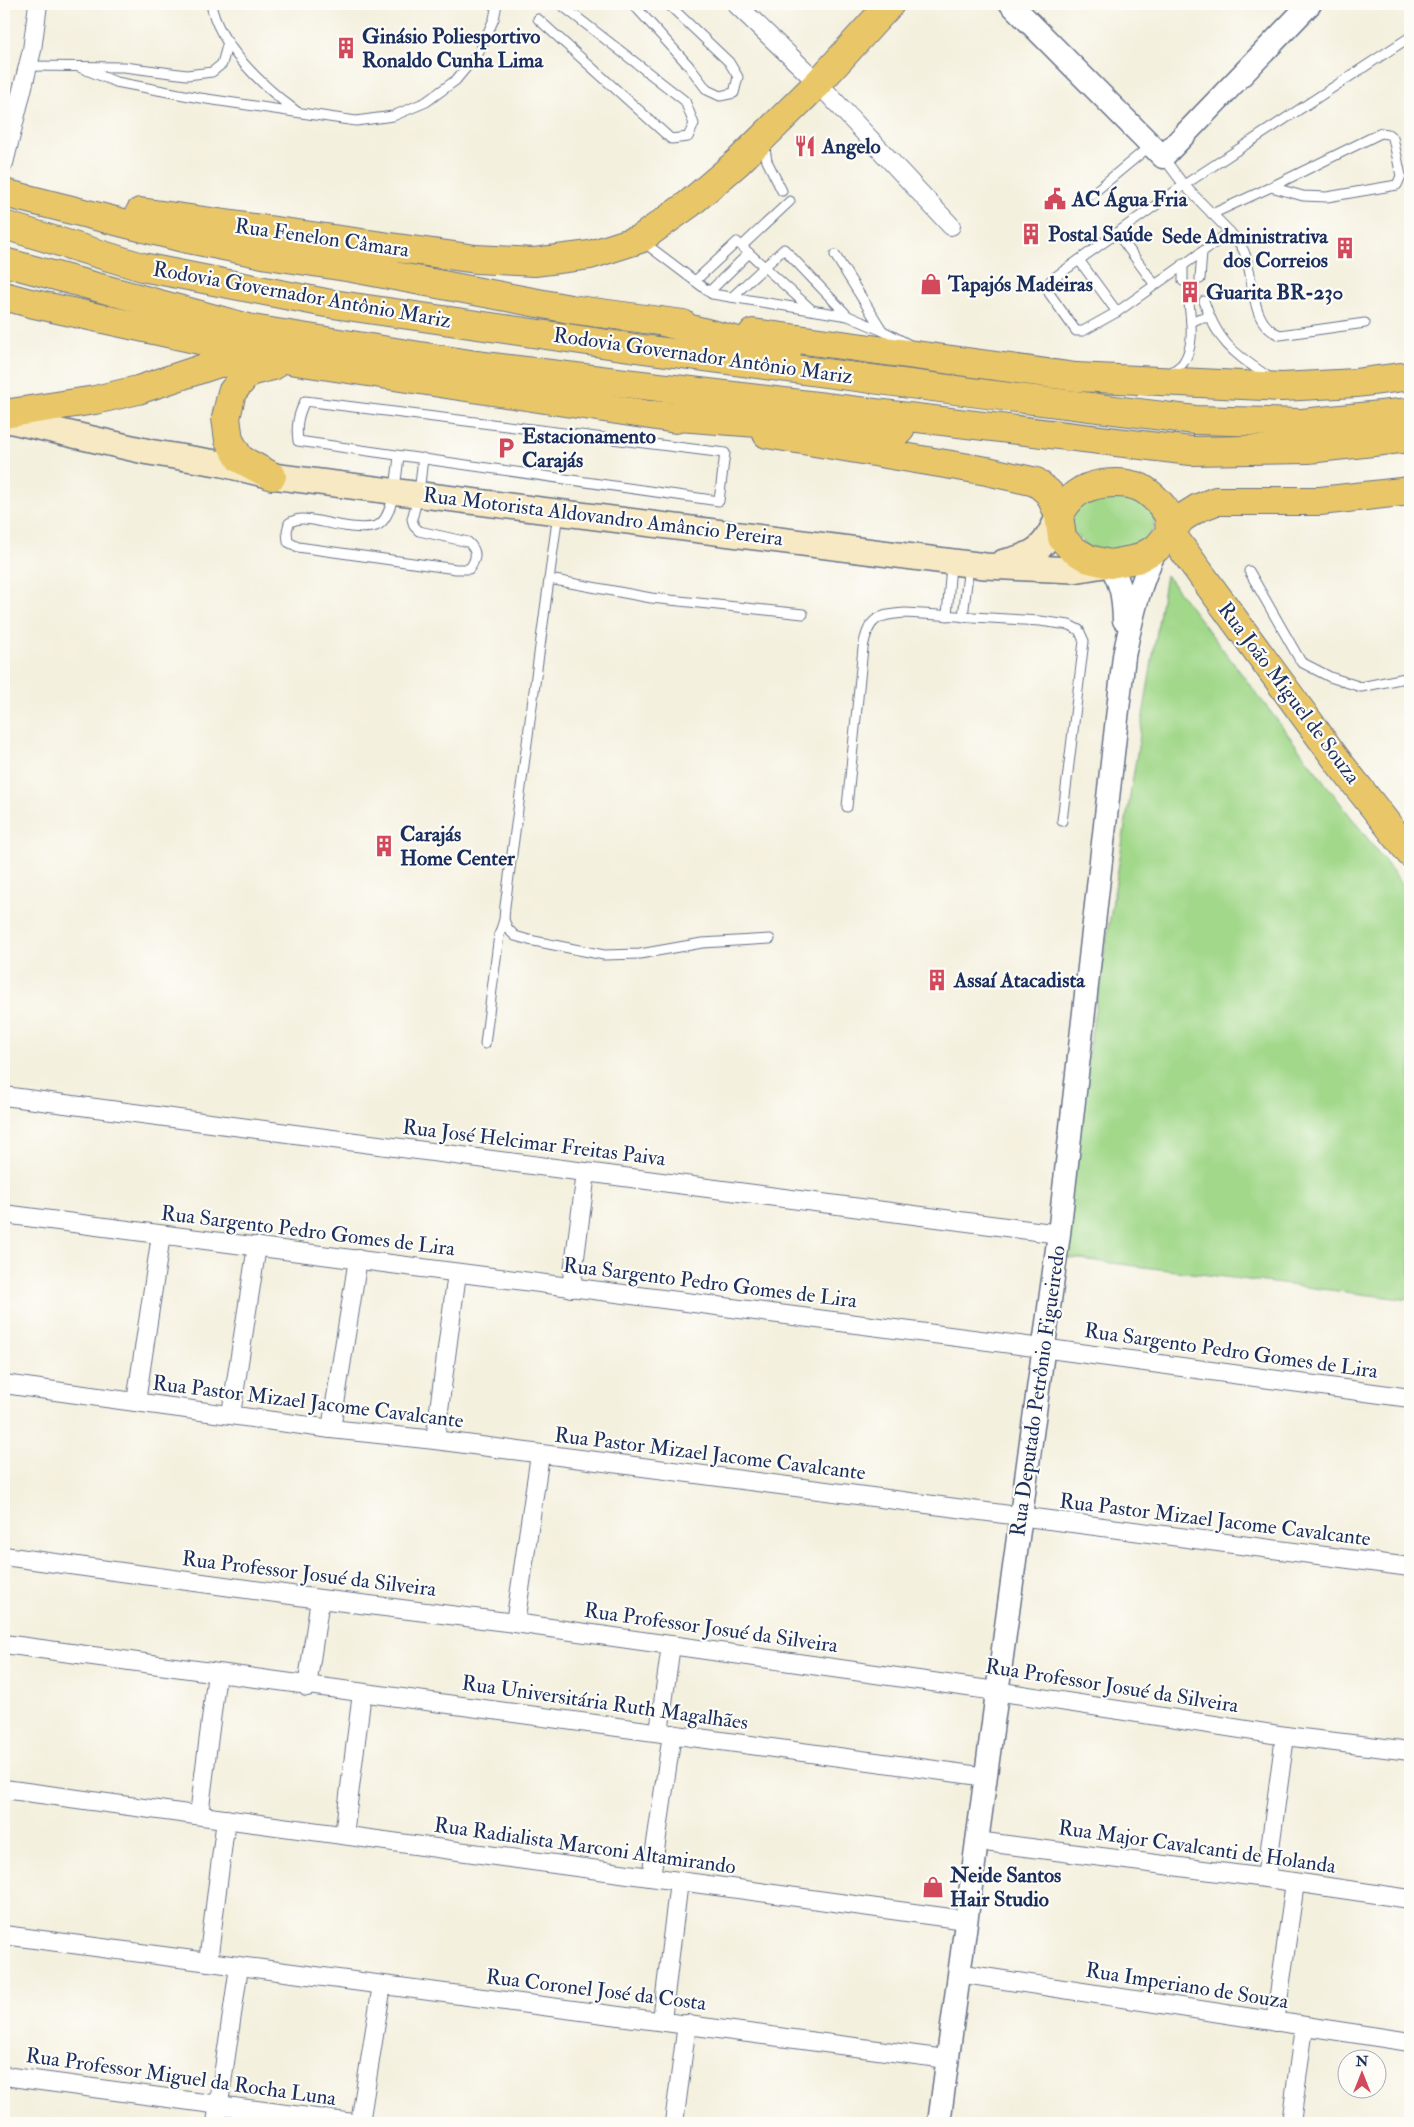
<svg xmlns="http://www.w3.org/2000/svg" width="1414" height="2127" font-family="'IM FELL Double Pica',serif">
  <style>
    .green { fill: #a2d88a; stroke: #5e8474 }
    .lines { fill: none; stroke-linecap: round; stroke-linejoin: round }
    .service-casing { stroke: #67738b; stroke-width: 11 }
    .minor-casing { stroke: #67738b; stroke-width: 20 }
    .tertiary-casing { stroke: #67738b; stroke-width: 25 }
    .secondary-casing { stroke: #67738b; stroke-width: 28 }
    .primary-casing { stroke: #67738b; stroke-width: 30 }
    .trunk-casing { stroke: #67738b; stroke-width: 30 }
    .service { stroke: #fff; stroke-width: 9 }
    .minor { stroke: #fff; stroke-width: 18 }
    .tertiary { stroke: #fff; stroke-width: 22 }
    .secondary { stroke: #f6e9c3; stroke-width: 25 }
    .primary { stroke: #e9c769; stroke-width: 28 }
    .trunk { stroke: #e9c769; stroke-width: 28 }
    .labels { text-anchor: middle; dominant-baseline: central; stroke-width: 4.5; stroke-linejoin: round; paint-order: stroke }
    .poi-label { font-size: 21px; font-weight: bold; fill: #1b2f5e; stroke: #fdfcf7; text-anchor: start }
    .street-label { font-size: 21px; fill: #1b2f5e; stroke: #fdfcf7 }
  </style>
  <rect width="100%" height="100%" fill="#fdfcf7"/>
  <filter id="ink" filterUnits="userSpaceOnUse"><feTurbulence type="fractalNoise" baseFrequency=".02" numOctaves="2"/><feDisplacementMap in="SourceGraphic" scale="10" xChannelSelector="R" yChannelSelector="G"/><feConvolveMatrix kernelMatrix="1 2 1 2 8 2 1 2 1" color-interpolation-filters="sRGB"/></filter>
  <filter id="wash" filterUnits="userSpaceOnUse"><feTurbulence type="fractalNoise" baseFrequency=".0096" numOctaves="4" result="noise"/><feDisplacementMap in="SourceGraphic" scale="20" xChannelSelector="R" yChannelSelector="G"/><feGaussianBlur stdDeviation="1.12" result="paint"/><feColorMatrix in="noise" values="0 0 0 0 0 0 0 0 0 0 0 0 0 0 0 0 0 1.4 0 .05"/><feComposite in="paint" operator="in"/></filter>
  <g filter="url(#wash)">
    <rect width="100%" height="100%" fill="#f4f0de"/>
    <g class="green">
      <path d="M1134 493 1155 516C1155 551 1119 551 1093 551L1070 530 1074 508 1084 499Z"/>
      <polygon points="1166,575 1410,894 1410,1300 1055,1256"/>
    </g>
  </g>
  <g filter="url(#ink)">
    <g class="lines">
      <g class="service-casing">
        <g id="service">
          <path d="M211 4C218 45 264 87 296 111"/>
          <polyline points="633,4 689,66 707,90 720,96 734,93 738,77 729,62 668,4"/>
          <polyline points="538,19 671,139 688,137 694,124 685,101 560,4"/>
          <polyline points="28,66 124,67 187,75 212,72 222,64 228,42"/>
          <polyline points="79,67 116,82 200,98 356,121 393,116 426,102 456,80 479,52 494,19 497,4"/>
          <polygon points="1381,133 1388,134 1393,138 1401,176 1397,185 1327,197 1303,196 1271,187"/>
          <polyline points="764,143 767,161 782,191"/>
          <polyline points="1163,157 1184,185 1230,232 1117,312 1083,331 1076,331 1049,293 1048,289 1051,280 1184,185 1410,37"/>
          <polyline points="1092,194 1151,145"/>
          <polyline points="1212,214 1271,187"/>
          <path d="M1230 232C1236 239 1242 245 1245 254 1255 280 1249 324 1280 335L1365 323"/>
          <polyline points="1117,233 1155,285"/>
          <polyline points="642,241 712,294 848,316 883,331 908,344"/>
          <polyline points="742,246 790,201"/>
          <polyline points="835,255 882,330"/>
          <polyline points="1079,260 1117,312"/>
          <polyline points="1183,264 1183,281"/>
          <polyline points="1200,279 1202,252"/>
          <polyline points="695,281 737,242 749,253"/>
          <polyline points="709,292 749,253 812,310"/>
          <polyline points="732,297 784,249 848,316"/>
          <path d="M1204 301C1218 344 1234 353 1270 378"/>
          <polyline points="1191,322 1200,318 1210,318"/>
          <path d="M1166 376C1171 372 1179 368 1183 363 1195 346 1191 322 1189 303"/>
          <path d="M305 401 725 453 719 501 298 441C296 425 298 415 305 401Z"/>
          <path d="M399 456C397 472 394 520 376 526 361 531 333 524 318 521 308 519 298 517 289 523L287 531 288 542 298 547 456 569H469C477 559 478 551 468 542L419 531 414 526 412 519 419 493 423 458"/>
          <polyline points="558,513 505,906 504,920 508,929 515,936 529,940 604,955 640,954 702,943 770,939"/>
          <polyline points="1249,571 1301,662 1330,677 1361,687 1410,677"/>
          <polyline points="549,579 651,598 803,614"/>
          <polyline points="947,616 951,564"/>
          <polyline points="963,617 969,565"/>
          <path d="M847 807 863 648C868 619 876 615 905 613L1040 621 1069 625 1079 630 1084 641 1062 821"/>
          <polyline points="485,1044 499,935 504,920"/>
        </g>
      </g>
      <g class="minor-casing">
        <g id="minor">
          <polyline points="736,4 818,83 951,226"/>
          <polyline points="4,163 32,50 38,4"/>
          <polyline points="4,1096 1059,1234"/>
          <polyline points="4,1214 1042,1348 1410,1398"/>
          <polyline points="571,1288 586,1173"/>
          <polyline points="4,1384 331,1429 435,1440 1410,1567"/>
          <polyline points="136,1402 161,1235"/>
          <polyline points="231,1414 257,1246"/>
          <polyline points="331,1429 358,1259"/>
          <polyline points="435,1440 457,1273"/>
          <polyline points="4,1556 320,1599 515,1623 996,1691 1285,1736 1410,1751"/>
          <polyline points="515,1623 540,1455"/>
          <path d="M4 1644C331 1689 659 1732 987 1777"/>
          <polyline points="307,1687 320,1599"/>
          <polyline points="659,1732 671,1645"/>
          <polyline points="4,1789 965,1920"/>
          <polyline points="199,1815 217,1673"/>
          <polyline points="344,1835 362,1693"/>
          <polyline points="977,1841 1266,1878 1410,1899"/>
          <polyline points="651,1877 672,1734"/>
          <polyline points="1266,1878 1285,1736"/>
          <polyline points="4,1935 946,2059"/>
          <polyline points="208,1962 226,1819"/>
          <polyline points="958,1973 1410,2042"/>
          <polyline points="662,2020 679,1881"/>
          <polyline points="1275,2022 1295,1883"/>
          <polyline points="4,2076 353,2123"/>
          <polyline points="216,2123 239,1967"/>
          <polyline points="360,2123 382,1985"/>
          <polyline points="674,2123 687,2024"/>
          <polyline points="1291,2123 1304,2027"/>
        </g>
      </g>
      <g class="tertiary-casing">
        <g id="tertiary">
          <polyline points="1011,4 1163,157 1310,4"/>
          <path d="M1110 564C1122 586 1123 596 1124 620"/>
          <path d="M939 2123 1059 1234 1124 656C1132 618 1139 583 1157 548"/>
        </g>
      </g>
      <g class="secondary-casing">
        <g id="secondary">
          <polyline points="4,419 149,452 223,464 272,476 985,566 1074,570 1110,564"/>
          <path d="M1004 562C1038 555 1046 546 1059 515"/>
        </g>
      </g>
      <g class="primary-casing">
        <g id="primary">
          <polyline points="4,193 183,238 268,255 352,268 570,309 683,324"/>
          <polyline points="140,212 476,259 534,262 590,255 640,239 689,204 738,162 818,83 890,4"/>
          <polyline points="4,296 30,303 296,361 676,419"/>
          <polyline points="753,333 1076,377 1282,387 1356,383 1410,376"/>
          <polyline points="4,414 95,400 138,390 219,363 254,362"/>
          <polyline points="767,434 987,471 1036,482 1049,493 1059,515 1062,538 1072,549 1089,559 1110,564 1137,559 1157,548 1182,518 1198,508 1216,501 1320,501 1410,491"/>
          <polyline points="272,476 240,459 229,440 226,418 232,392 249,372 273,366"/>
          <path d="M1059 515C1064 507 1068 500 1076 494 1090 483 1118 480 1136 486 1147 489 1161 503 1167 513 1170 518 1169 526 1170 532L1340 764 1410 853"/>
        </g>
      </g>
      <g class="trunk-casing">
        <g id="trunk">
          <polyline points="4,225 142,267 326,303 643,349 1009,397 1195,420 1302,423 1410,412"/>
          <polyline points="4,262 252,329 476,365 1191,451 1308,449 1410,438"/>
          <polyline points="659,321 739,341 787,351"/>
          <polyline points="652,415 862,431 900,430"/>
        </g>
      </g>
      <use href="#service" class="service"/>
      <use href="#minor" class="minor"/>
      <use href="#tertiary" class="tertiary"/>
      <use href="#secondary" class="secondary"/>
      <use href="#primary" class="primary"/>
      <use href="#trunk" class="trunk"/>
    </g>
  </g>
  <defs>
    <g id="building-bare" transform="scale(1.725)"><path d="M-4-6H4V6H1V3H-1V6H-4ZM-2.5-4.3h1.7v1.8h-1.7ZM.8-4.3h1.7v1.8H.8ZM-2.5-1h1.7V.8h-1.7ZM.8-1h1.7V.8H.8Z" fill="#d1495b" stroke="#fdfcf7" stroke-width="2.5" paint-order="stroke"/></g>
    <g id="restaurant-bare" transform="scale(1.725)"><path d="M-5-6h1v4h1v-4h1v4h1v-4h1v5L-1.5 .5V6h-2V.5L-5-1ZM5-6V6H3V1.5H1.5Q1.5-4 5-6Z" fill="#d1495b" stroke="#fdfcf7" stroke-width="2.5" paint-order="stroke"/></g>
    <g id="civic-bare" transform="scale(1.725)"><path d="M-.6-6.5H3V-4.5H.6V-3L4-1V1h2V6H-6V1h2V-1L-.6-3ZM-1.2 2.5V6h2.4V2.5Z" fill="#d1495b" stroke="#fdfcf7" stroke-width="2.5" paint-order="stroke"/></g>
    <g id="shop-bare" transform="scale(1.725)"><path d="M-5-2.5h2.3a2.7 3.5 0 0 1 5.4 0H5L5.5 6h-11ZM-1.5-2.5h3a1.5 2.3 0 0 0-3 0Z" fill="#d1495b" stroke="#fdfcf7" stroke-width="2.5" paint-order="stroke"/></g>
    <g id="parking-bare" transform="scale(1.725)"><path d="M-3.5-5.5H1a3.5 3.5 0 0 1 0 7H-1V5.5H-3.5ZM-1-3.4V-.6H.8a1.4 1.4 0 0 0 0-2.8Z" fill="#d1495b" stroke="#fdfcf7" stroke-width="2.5" paint-order="stroke"/></g>
  </defs>
  <g fill-rule="evenodd">
    <use href="#building-bare" x="346" y="48"/>
    <use href="#restaurant-bare" x="805" y="146"/>
    <use href="#civic-bare" x="1055" y="199"/>
    <use href="#building-bare" x="1031" y="234"/>
    <use href="#building-bare" x="1345" y="248"/>
    <use href="#shop-bare" x="931" y="284"/>
    <use href="#building-bare" x="1190" y="292"/>
    <use href="#parking-bare" x="506" y="448"/>
    <use href="#building-bare" x="384" y="846"/>
    <use href="#building-bare" x="937" y="980"/>
    <use href="#shop-bare" x="933" y="1887"/>
  </g>
  <g class="labels">
    <g class="poi-label">
      <text x="362" y="36">Ginásio Poliesportivo<tspan x="362" dy="24">Ronaldo Cunha Lima</tspan></text>
      <text x="822" y="146">Angelo</text>
      <text x="1072" y="199">AC Água Fria</text>
      <text x="1048" y="234">Postal Saúde</text>
      <text x="1328" y="236" text-anchor="end">Sede Administrativa<tspan x="1328" dy="24">dos Correios</tspan></text>
      <text x="948" y="284">Tapajós Madeiras</text>
      <text x="1206" y="292">Guarita BR-230</text>
      <text x="522" y="436">Estacionamento<tspan x="522" dy="24">Carajás</tspan></text>
      <text x="400" y="834">Carajás<tspan x="400" dy="24">Home Center</tspan></text>
      <text x="954" y="980">Assaí Atacadista</text>
      <text x="950" y="1875">Neide Santos<tspan x="950" dy="24">Hair Studio</tspan></text>
    </g>
    <g class="street-label">
      <text transform="translate(322 238) rotate(8)">Rua Fenelon Câmara</text>
      <text transform="translate(302 295) rotate(10)">Rodovia Governador Antônio Mariz</text>
      <text transform="translate(703 356) rotate(8)">Rodovia Governador Antônio Mariz</text>
      <text transform="translate(603 517) rotate(7)">Rua Motorista Aldovandro Amâncio Pereira</text>
      <text transform="translate(1289 693) rotate(53)">Rua João Miguel de Souza</text>
      <text transform="translate(534 1143) rotate(7)">Rua José Helcimar Freitas Paiva</text>
      <text transform="translate(308 1231) rotate(7)">Rua Sargento Pedro Gomes de Lira</text>
      <text transform="translate(710 1283) rotate(7)">Rua Sargento Pedro Gomes de Lira</text>
      <text transform="translate(1231 1351) rotate(8)">Rua Sargento Pedro Gomes de Lira</text>
      <text transform="translate(1038 1391) rotate(-82)">Rua Deputado Petrônio Figueiredo</text>
      <text transform="translate(308 1402) rotate(7)">Rua Pastor Mizael Jacome Cavalcante</text>
      <text transform="translate(710 1454) rotate(7)">Rua Pastor Mizael Jacome Cavalcante</text>
      <text transform="translate(1215 1520) rotate(7)">Rua Pastor Mizael Jacome Cavalcante</text>
      <text transform="translate(309 1574) rotate(7)">Rua Professor Josué da Silveira</text>
      <text transform="translate(711 1628) rotate(8)">Rua Professor Josué da Silveira</text>
      <text transform="translate(1112 1686) rotate(9)">Rua Professor Josué da Silveira</text>
      <text transform="translate(605 1703) rotate(8)">Rua Universitária Ruth Magalhães</text>
      <text transform="translate(585 1846) rotate(8)">Rua Radialista Marconi Altamirando</text>
      <text transform="translate(1197 1847) rotate(8)">Rua Major Cavalcanti de Holanda</text>
      <text transform="translate(1187 1986) rotate(9)">Rua Imperiano de Souza</text>
      <text transform="translate(596 1990) rotate(7)">Rua Coronel José da Costa</text>
      <text transform="translate(181 2077) rotate(8)">Rua Professor Miguel da Rocha Luna</text>
    </g>
  </g>
  <rect width="1414" height="2127" fill="none" stroke="#fdfcf7" stroke-width="20"/>
  <g transform="translate(1362 2074)"><circle r="24" fill="#fdfcf7" stroke="#a3aaba"/>
  <path d="M0-4L9 19L0 12L-9 19Z" fill="#d1495b"/>
  <text y="-8" font-size="14" font-weight="bold" text-anchor="middle" fill="#1b2f5e">N</text>
  </g>
</svg>
